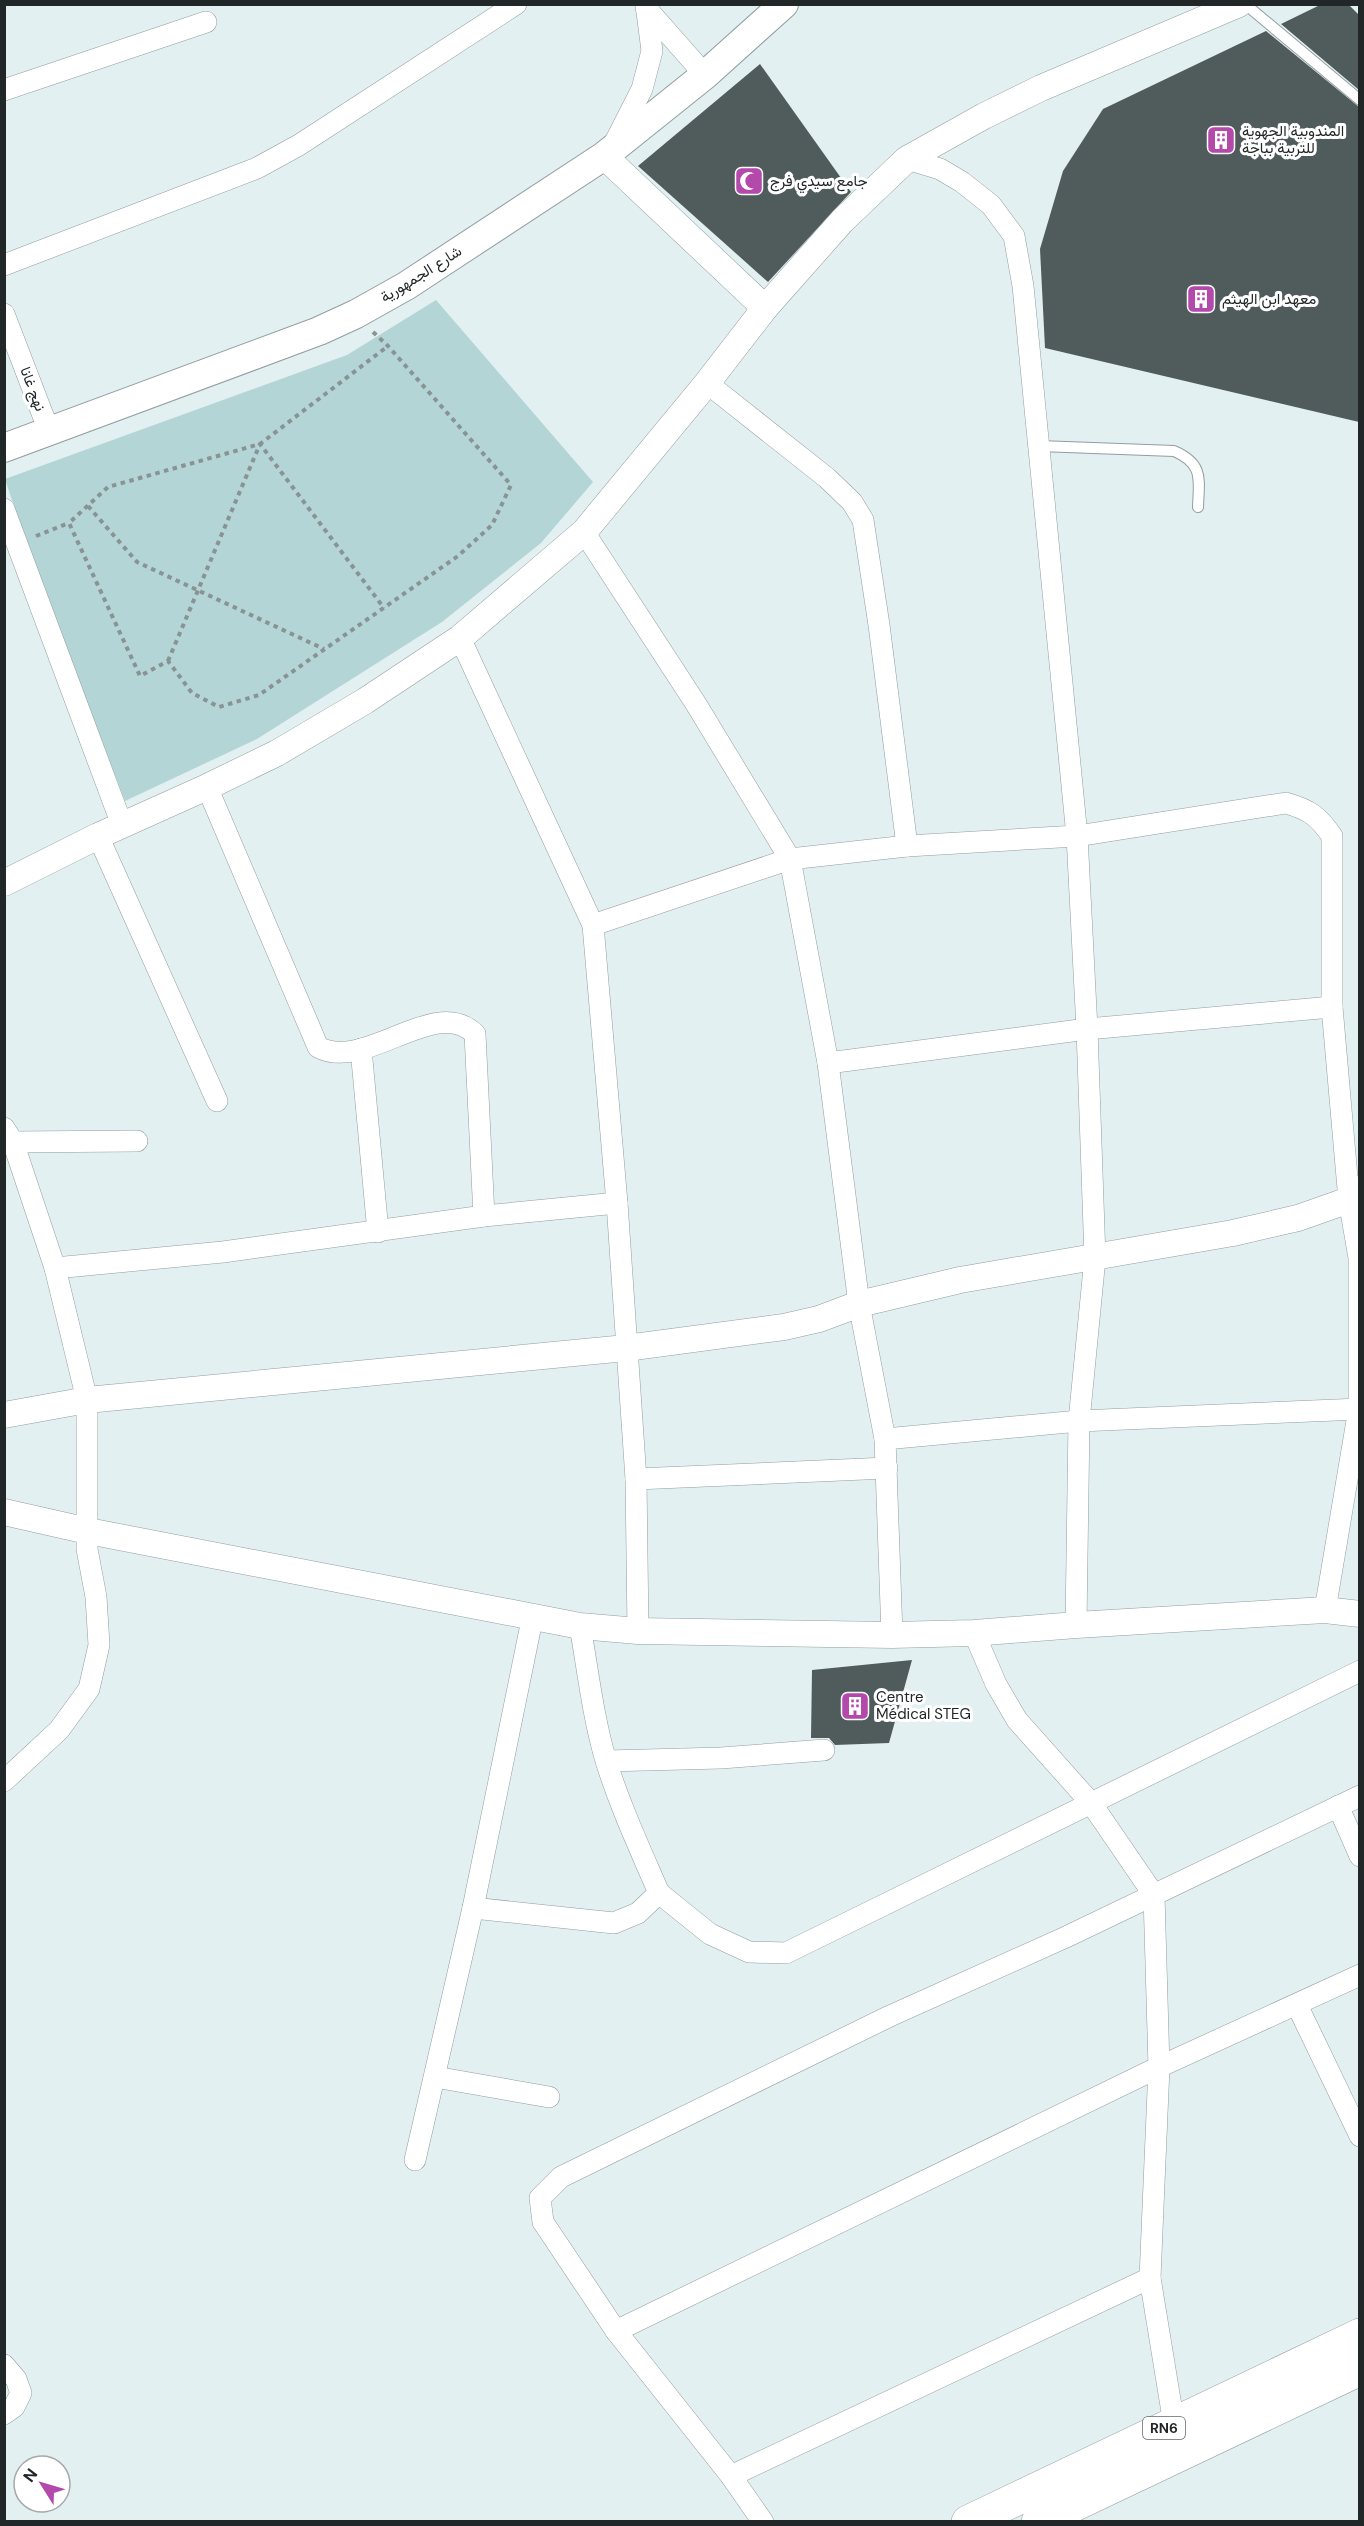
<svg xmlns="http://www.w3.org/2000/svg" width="1364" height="2526" font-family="'DM Sans',Vazirmatn,sans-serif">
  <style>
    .green { fill: #b4d5d6 }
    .building { fill: #505c5c }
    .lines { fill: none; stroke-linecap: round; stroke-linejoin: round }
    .service-casing { stroke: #929e9f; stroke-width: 12 }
    .minor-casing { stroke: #929e9f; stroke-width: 22 }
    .tertiary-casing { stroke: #929e9f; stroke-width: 27 }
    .secondary-casing { stroke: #929e9f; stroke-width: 30 }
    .trunk-casing { stroke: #929e9f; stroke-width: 34 }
    .path { stroke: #899393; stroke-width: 4; stroke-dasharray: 4.5 4.5; stroke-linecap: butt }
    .service { stroke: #fff; stroke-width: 10 }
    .minor { stroke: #fff; stroke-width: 21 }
    .tertiary { stroke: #fff; stroke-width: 26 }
    .secondary { stroke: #fff; stroke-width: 28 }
    .trunk { stroke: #fff; stroke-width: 33 }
    .labels { text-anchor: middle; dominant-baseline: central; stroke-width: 6; stroke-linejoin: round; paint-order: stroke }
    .shield { fill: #fff; stroke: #646868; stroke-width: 1.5 }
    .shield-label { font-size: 14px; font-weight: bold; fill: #212727 }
    .poi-label { font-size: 15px; fill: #212727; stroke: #fff; text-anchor: start }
    .street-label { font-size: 15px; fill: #212727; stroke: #fff }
  </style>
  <rect width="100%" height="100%" fill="#e3f0f1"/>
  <polygon class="green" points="436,300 593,482 541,543 442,622 257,739 125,801 25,540 5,479 347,355"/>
  <g class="building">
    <polygon points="1322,4 1348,4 1359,15 1359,90 1281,24"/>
    <polygon points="1266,31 1359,107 1359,422 1045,348 1040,249 1063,171 1103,109"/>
    <polygon points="760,64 851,192 768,282 638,166"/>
    <polygon points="912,1660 889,1743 835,1745 829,1738 811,1738 812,1670"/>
  </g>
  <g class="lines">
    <g class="service-casing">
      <g id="service">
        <polyline points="1245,4 1360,100"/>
        <path d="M1039 446 1174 451C1204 464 1199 479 1198 507"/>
      </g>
    </g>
    <g class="minor-casing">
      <g id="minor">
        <polyline points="646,8 705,75"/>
        <polyline points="4,90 206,22"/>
        <polyline points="614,144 642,89 652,51 647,12"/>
        <polyline points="907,159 940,169 962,182 991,205 1014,236 1023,286 1077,836 1087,1029 1095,1258 1079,1421 1076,1625"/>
        <polyline points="4,265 257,168 299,145 516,4"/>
        <polyline points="4,314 49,431"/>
        <polyline points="707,383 827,478 852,502 863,520 879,625 907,846"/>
        <polyline points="4,509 122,825"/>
        <polyline points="584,532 696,704 790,859 828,1063 859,1304 885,1439 892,1635"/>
        <polyline points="460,638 593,925 617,1203 636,1479 638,1631"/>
        <path d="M207 787 318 1047C365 1073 435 994 475 1034L484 1216"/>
        <polyline points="98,836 217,1101"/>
        <path d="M593 925 790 859 907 846 1077 836 1286 803C1310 810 1318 816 1332 836V1007L1349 1200 1359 1258V1409L1325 1610"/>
        <polyline points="361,1049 378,1232"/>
        <polyline points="828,1063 1087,1029 1332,1007"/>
        <polyline points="4,1128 13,1142 55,1268 87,1400 87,1549 96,1597 99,1645 89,1689 59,1730 4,1781"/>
        <polyline points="13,1142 137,1141"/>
        <polyline points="55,1268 223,1252 484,1216 617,1203"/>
        <polyline points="885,1439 1079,1421 1360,1409"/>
        <polyline points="636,1479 887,1468"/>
        <path d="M580 1626C588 1671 593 1717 606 1761 620 1806 640 1849 659 1893"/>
        <polyline points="607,1761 721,1758 824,1750"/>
        <polyline points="1338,1806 1360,1856"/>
        <polyline points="473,1908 614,1923 638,1913 659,1893 710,1934 749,1952 786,1953 1360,1671"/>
        <polyline points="1297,2005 1360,2136"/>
        <polyline points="435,2077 549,2097"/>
        <polyline points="415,2160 473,1908 533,1615"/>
        <polyline points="1150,2278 1174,2424"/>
        <polyline points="616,2331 1159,2067 1360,1975"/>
        <polyline points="4,2365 16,2379 21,2393 14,2407 4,2414"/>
        <polyline points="731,2476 1150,2278 1159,2067 1154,1895 1091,1803 1017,1720 996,1684 974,1633"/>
        <polyline points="763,2522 731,2476 616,2331 543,2222 540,2198 561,2177 890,2016 1066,1937 1360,1796"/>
      </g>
    </g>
    <g class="tertiary-casing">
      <g id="tertiary">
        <polyline points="604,156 765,308"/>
        <polyline points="4,883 98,836 207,787 277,753 365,701 460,638 584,532 707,383 765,308 842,221 907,159 984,116 1041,88 1239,4"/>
        <polyline points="4,1415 87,1400 626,1348 784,1327 819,1319 859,1304 960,1280 1233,1233 1298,1218 1349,1200 1360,1189"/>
        <polyline points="4,1512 88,1531 580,1626 638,1631 892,1635 974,1633 1076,1625 1325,1610 1360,1614"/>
      </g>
    </g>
    <g class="secondary-casing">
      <polyline id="secondary" points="4,448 319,331 356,314 406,286 604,156 705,75 784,4"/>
    </g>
    <g class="trunk-casing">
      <g id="trunk">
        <polyline points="968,2522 1360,2335"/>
        <polyline points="1038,2522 1360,2369"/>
      </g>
    </g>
    <g class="path">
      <polyline points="373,332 388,346 511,485 492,525 458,556 259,695 219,707 192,693 168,661 140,676 69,523 108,487 260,444 388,346"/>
      <polyline points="88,506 137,562 324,649"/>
      <polyline points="36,536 69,523"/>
      <polyline points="168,661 260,444 384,608"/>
    </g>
    <use href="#service" class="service"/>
    <use href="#minor" class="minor"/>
    <use href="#tertiary" class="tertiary"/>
    <use href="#secondary" class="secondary"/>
    <use href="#trunk" class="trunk"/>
  </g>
  <defs>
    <g id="building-square" transform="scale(1.5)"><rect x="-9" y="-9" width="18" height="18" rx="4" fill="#b349ab" stroke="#fff"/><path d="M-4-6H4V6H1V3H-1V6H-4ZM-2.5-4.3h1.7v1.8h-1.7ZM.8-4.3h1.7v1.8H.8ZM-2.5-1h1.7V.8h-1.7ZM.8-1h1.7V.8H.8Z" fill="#fff"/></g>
    <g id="mosque-square" transform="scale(1.5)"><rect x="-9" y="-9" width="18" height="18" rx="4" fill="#b349ab" stroke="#fff"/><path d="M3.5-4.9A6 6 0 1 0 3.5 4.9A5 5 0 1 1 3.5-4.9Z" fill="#fff"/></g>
  </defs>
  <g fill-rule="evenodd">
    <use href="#building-square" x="1221" y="140"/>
    <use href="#mosque-square" x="749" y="181"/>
    <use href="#building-square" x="1201" y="299"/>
    <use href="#building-square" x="855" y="1706"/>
  </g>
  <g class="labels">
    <rect class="shield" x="1143" y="2417" width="42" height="22" rx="4.5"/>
    <g class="shield-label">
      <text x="1164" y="2428">RN6</text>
    </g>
    <g class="poi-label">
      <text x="1242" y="131">المندوبية الجهوية<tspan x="1242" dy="17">للتربية بباجة</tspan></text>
      <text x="770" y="181">جامع سيدي فرج</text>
      <text x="1222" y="299">معهد ابن الهيثم</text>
      <text x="876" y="1697">Centre<tspan x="876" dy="17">Médical STEG</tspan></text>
    </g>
    <g class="street-label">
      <text transform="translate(421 274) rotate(-32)">شارع الجمهورية</text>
      <text transform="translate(33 389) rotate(69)">نهج غانا</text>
    </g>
  </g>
  <rect width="1364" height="2526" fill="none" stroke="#212727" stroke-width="12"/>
  <g transform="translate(42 2484) rotate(307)"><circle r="28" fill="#ffffff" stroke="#a6a9a9" stroke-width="1.5"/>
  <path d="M0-4.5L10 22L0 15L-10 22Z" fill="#b349ab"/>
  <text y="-9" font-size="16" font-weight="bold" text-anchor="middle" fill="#212727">N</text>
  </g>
</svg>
